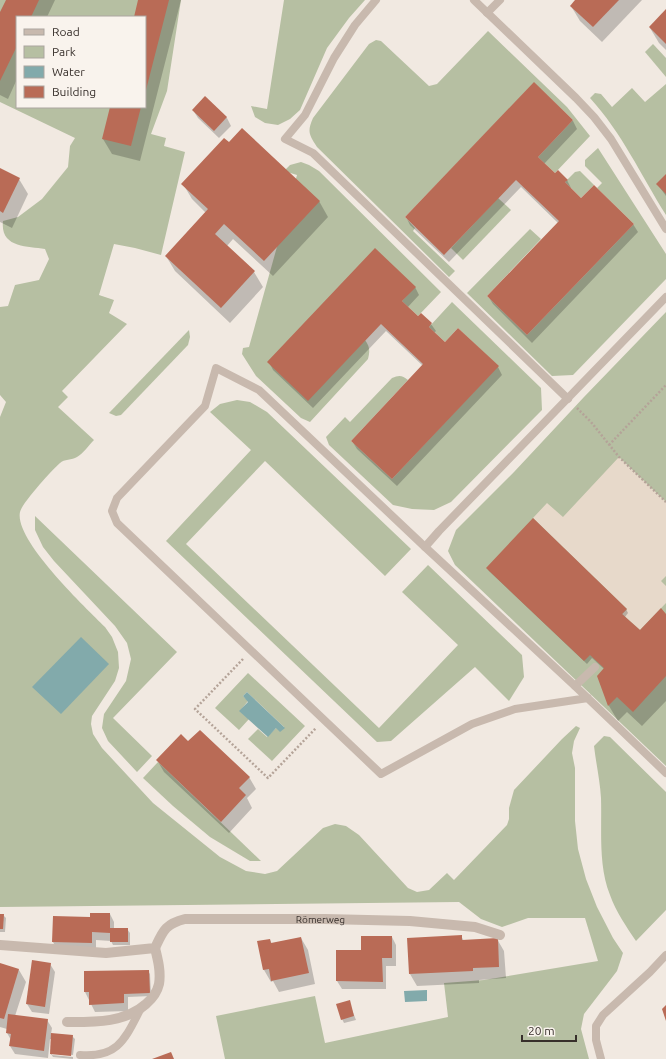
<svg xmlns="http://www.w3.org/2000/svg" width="666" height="1059" font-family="Ubuntu,sans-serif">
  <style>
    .green { fill: #b6bfa2; fill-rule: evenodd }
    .plaza { fill: #e7d9ca }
    .water { fill: #82aaab }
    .shadow { fill: #0003 }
    .building { fill: #b96b56 }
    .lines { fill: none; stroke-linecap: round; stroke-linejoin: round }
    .path { stroke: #b4a398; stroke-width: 2.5; stroke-dasharray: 2 2; stroke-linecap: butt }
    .lane { stroke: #c8b9ae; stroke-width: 8 }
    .street { stroke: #c8b9ae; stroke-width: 10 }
    .labels { text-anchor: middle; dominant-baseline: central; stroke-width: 3; stroke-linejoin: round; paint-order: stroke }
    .street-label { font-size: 10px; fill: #372f2b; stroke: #f9f3ed }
  </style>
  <rect width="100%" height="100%" fill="#f1e9e1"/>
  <g class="green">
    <path d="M0 0H181L167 91 151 134 166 138 164 146 185 152 161 255 135 248 114 244 99 295 114 300 109 313 127 324 62 391 68 397 58 407 94 440C89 445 83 454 77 457 72 460 64 459 60 463 52 470 22 503 20 512 14 540 85 607 105 627L112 637 118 652 119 668 115 681 92 716 91 724 93 734 102 748 153 803 220 857 246 871 265 874 277 871 323 828 335 824 346 826 359 835 408 888 417 892 429 890 447 873 454 880 507 825 509 819V808L514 790 562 739 576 726 580 728 574 741 572 753 575 768V821L578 849 586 879 597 907 613 938 623 953 617 971 584 1014 581 1029 589 1059H225L216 1016 315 996 325 1043 448 1017 444 983 484 980 598 961 585 918H528L502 927 481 919 459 902 0 907V417L6 402 0 395V307L8 306 15 285 39 280 49 259 45 249C27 246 0 248 3 221L18 217 42 199 68 167 70 146 75 138 0 102ZM17 17H145V107H17Z"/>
    <polygon points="284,0 365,0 349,18 327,48 300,110 290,119 278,125 265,123 255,117 251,106 267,109"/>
    <path d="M488 31 567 107 590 136 555 173 538 157 573 120 534 83 405 217 415 228 413 231 455 271 449 277 317 147C309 134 307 132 313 118L369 44 376 40 381 41 429 86 437 84Z"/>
    <polygon points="653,44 666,58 666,77 645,52"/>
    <path d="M666 84V215C641 175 622 133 590 98L595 93 601 94 612 107 632 88 645 102Z"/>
    <polygon points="598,148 666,254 666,279 573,375 552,376 467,293 530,229 541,239 487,296 527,335 634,224 597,188 602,183 585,166 585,160"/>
    <path d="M301 162 309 165 319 171 441 292 418 316 402 301 415 287 375 249 268 362 308 400 365 340C370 347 370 351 368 359L310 422 301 418 256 376 242 354 243 348 249 347 297 175 284 171 290 165Z"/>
    <polygon points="580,171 594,185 581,198 565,182 575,172"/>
    <polygon points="498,198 511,210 463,260 451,248"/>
    <path d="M452 302 541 388 542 410 451 502 434 510 412 509 393 505 329 445 326 437 345 417 350 422 392 378C399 375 402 375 408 380L351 441 392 479 498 366 458 328 445 342 429 327Z"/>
    <polygon points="666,312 666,766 455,565 448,551 456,530 514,472 584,397"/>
    <polygon points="189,330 190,337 188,345 121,415 116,416 109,413"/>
    <polygon points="237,400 250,402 267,412 411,549 385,576 265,461 186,544 379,728 458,645 402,592 428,565 522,655 524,677 509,701 475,667 391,741 377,742 166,541 251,450 210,412 220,404"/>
    <polygon points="35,516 177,652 113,718 152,756 137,772 108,741 102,728 104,714 126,681 131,659 127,643 115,626 54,561 43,547 35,530"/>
    <polygon points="248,673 305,726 272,761 248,739 258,729 267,737 276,728 284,727 247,692 243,696 248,701 240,711 249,719 239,730 215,708"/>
    <path d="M604 736 610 737 666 792V910L636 941C626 926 616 912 610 895 598 865 602 830 601 798 600 781 596 763 594 746Z"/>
    <polygon points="158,762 261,861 250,861 210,837 173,806 143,778"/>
  </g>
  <polygon class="plaza" points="619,457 666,502 666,576 661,581 666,586 666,603 640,630 622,614 627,609 533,518 547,503 563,517"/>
  <g class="water">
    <polygon points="81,637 109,664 61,714 32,687"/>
    <polygon points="247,692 285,728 280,732 276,728 268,737 239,711 248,702 243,696"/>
    <polygon points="427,990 427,1001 405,1002 404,991"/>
  </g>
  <g class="shadow">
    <polygon points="7,0 55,0 47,17 17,17 17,79 8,99 0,95 0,15"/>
    <polygon points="139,0 181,0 140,161 112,154 103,139 111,107 145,107 145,17 135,17"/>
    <polygon points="577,0 642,0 602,42 580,21 571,6"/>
    <polygon points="666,10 666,50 659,43 650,28"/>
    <polygon points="534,84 573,121 577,129 544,164 555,174 567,180 571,188 570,189 582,200 633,224 638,232 532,343 493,304 488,296 558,223 521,187 449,262 410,225 406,217"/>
    <polygon points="205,97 227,118 231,126 219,138 198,118 193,110"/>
    <polygon points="0,169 19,179 28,194 12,228 0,222"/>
    <polygon points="666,176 666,196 658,185"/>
    <polygon points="183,184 319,201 328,217 273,276 233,239 227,246 254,272 263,287 230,323 175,271 166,256 206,213 192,199"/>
    <polygon points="415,287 419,295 407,308 418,318 431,324 436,331 434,333 445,343 498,367 502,375 397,486 357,449 352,441 423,366 386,331 313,408 273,370 269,362"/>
    <polygon points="487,568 626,609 628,613 625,617 639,631 666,615 666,701 642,726 627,712 618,721 609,706 598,676 604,669 592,658 587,664 489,571"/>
    <polygon points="188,743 249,777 256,789 247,798 252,808 229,833 164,772 157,760"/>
    <polygon points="110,914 114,922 114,929 127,929 130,933 130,945 113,945 111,941 96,940 96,951 57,950 53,942 91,918"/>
    <polygon points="0,915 3,915 6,918 5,932 0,932"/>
    <polygon points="461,936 464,941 497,939 504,951 506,978 479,980 479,983 417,986 410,974"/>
    <polygon points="392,937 396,945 396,966 386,966 386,989 342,989 337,981 337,952 362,951"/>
    <polygon points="301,938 308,950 315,984 279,992 273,981 271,982 264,970 270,940 272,944"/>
    <polygon points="0,964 19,970 26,982 15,1016 47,1020 52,1028 51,1034 72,1036 75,1039 73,1055 52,1053 52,1055 73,1057 73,1059 53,1057 51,1054 52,1039 50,1039 48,1058 15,1054 10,1046 11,1040 7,1033 7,1029 0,1027"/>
    <polygon points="50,964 55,972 49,1014 32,1012 27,1004"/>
    <polygon points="148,971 150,974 151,996 128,997 128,1011 95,1012 85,992 85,972"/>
    <polygon points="349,1002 356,1020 344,1023 342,1019"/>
  </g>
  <g class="building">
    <polygon points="6,0 39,0 31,17 17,17 17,46 0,81 0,12"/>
    <polygon points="138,0 169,0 146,90 145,17 134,17"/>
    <polygon points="575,0 619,0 593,27 570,6"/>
    <polygon points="666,9 666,44 649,27"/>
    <polygon points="534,82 573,120 538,157 555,173 558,170 568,180 565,182 581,198 594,185 634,224 527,335 487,296 559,221 516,180 444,255 405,217"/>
    <polygon points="205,96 227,117 214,131 192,110"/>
    <polygon points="110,107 141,107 131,146 102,139"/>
    <polygon points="242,128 320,201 264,261 224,224 215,234 255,271 221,308 165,256 208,209 181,184 224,138 229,142"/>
    <polygon points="0,168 20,178 3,213 0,211"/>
    <polygon points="666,174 666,194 656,184"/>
    <polygon points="375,248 416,287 402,301 418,316 421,313 432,323 429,327 445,342 458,328 499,366 392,479 351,441 423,364 381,324 308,401 267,362"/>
    <polygon points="533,518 627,609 622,614 640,630 661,608 666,614 666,676 633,712 617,697 608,706 597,676 604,668 590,655 584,661 486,568"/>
    <polygon points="200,730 250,777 239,788 246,795 221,822 156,760 181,734 188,741"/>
    <polygon points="90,913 110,913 110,928 128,928 128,942 110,942 110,933 92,932 92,943 52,942 53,916 90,917"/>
    <polygon points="0,914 4,914 3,929 0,929"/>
    <polygon points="462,935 462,940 498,938 499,967 473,968 473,971 409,974 407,938"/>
    <polygon points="361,936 392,936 392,958 382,958 383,982 336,981 336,950 361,950"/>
    <polygon points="301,937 309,973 271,981 269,969 263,970 257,941 270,939 271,943"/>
    <polygon points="32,960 51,963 45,1007 26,1004"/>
    <polygon points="0,963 19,969 4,1019 0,1018"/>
    <polygon points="149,970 150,993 124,994 124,1003 89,1005 89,992 84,992 84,971"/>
    <polygon points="350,1000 354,1016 341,1020 336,1004"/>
    <polygon points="666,1005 666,1021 662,1009"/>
    <polygon points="8,1014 48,1019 44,1051 9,1046 11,1034 6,1033"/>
    <polygon points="51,1033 73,1035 71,1056 50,1054"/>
    <polygon points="171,1052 174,1059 152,1059"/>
  </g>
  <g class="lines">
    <g class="path">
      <polyline points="577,408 591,422 619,457 666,502"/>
      <polyline points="609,445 666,385"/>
      <polyline points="243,659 195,709 268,778 316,728"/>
    </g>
    <g class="lane">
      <polyline points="376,0 355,25 334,58 305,115 285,139 313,153 568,399"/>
      <polyline points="474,0 576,98 594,117 611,139 666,229"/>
      <polyline points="487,13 500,0"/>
      <polyline points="425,547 439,531 666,297"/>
      <polyline points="575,686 595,667"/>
      <polyline points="588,698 515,709 472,724 381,774 117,523 112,511 117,498 205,406 216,368 259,390 425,547 575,686 666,773"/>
      <path d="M80 1055C118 1058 125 1039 140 1010"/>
      <polyline points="601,1059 596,1040 596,1026 603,1015 650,972 666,955"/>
    </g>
    <g class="street">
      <path id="s1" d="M0 945 106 953 155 948C163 931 165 924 185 919H325L410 921 475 927 500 935"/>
      <path d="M67 1022C93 1022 125 1023 146 1004 153 998 157 993 159 984 161 972 158 960 155 948"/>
    </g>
  </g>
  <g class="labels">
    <g class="street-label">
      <text stroke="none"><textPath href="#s1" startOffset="335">Römerweg</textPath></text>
    </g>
  </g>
  <rect x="16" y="16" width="130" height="92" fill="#f9f3ed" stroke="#aba59f"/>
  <rect x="24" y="29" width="20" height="6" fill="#c8b9ae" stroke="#aba59f"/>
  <text x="52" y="36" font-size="12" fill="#372f2b">Road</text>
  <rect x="24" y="46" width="20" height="12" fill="#b6bfa2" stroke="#aba59f"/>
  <text x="52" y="56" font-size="12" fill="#372f2b">Park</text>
  <rect x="24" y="66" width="20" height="12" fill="#82aaab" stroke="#aba59f"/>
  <text x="52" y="76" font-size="12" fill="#372f2b">Water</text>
  <rect x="24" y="86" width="20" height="12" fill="#b96b56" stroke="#aba59f"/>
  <text x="52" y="96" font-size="12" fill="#372f2b">Building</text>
  <path d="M522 1035v6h54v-6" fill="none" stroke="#372f2b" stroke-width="2"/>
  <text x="528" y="1035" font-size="12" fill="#372f2b" stroke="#f9f3ed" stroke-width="3" paint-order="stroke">20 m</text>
</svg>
